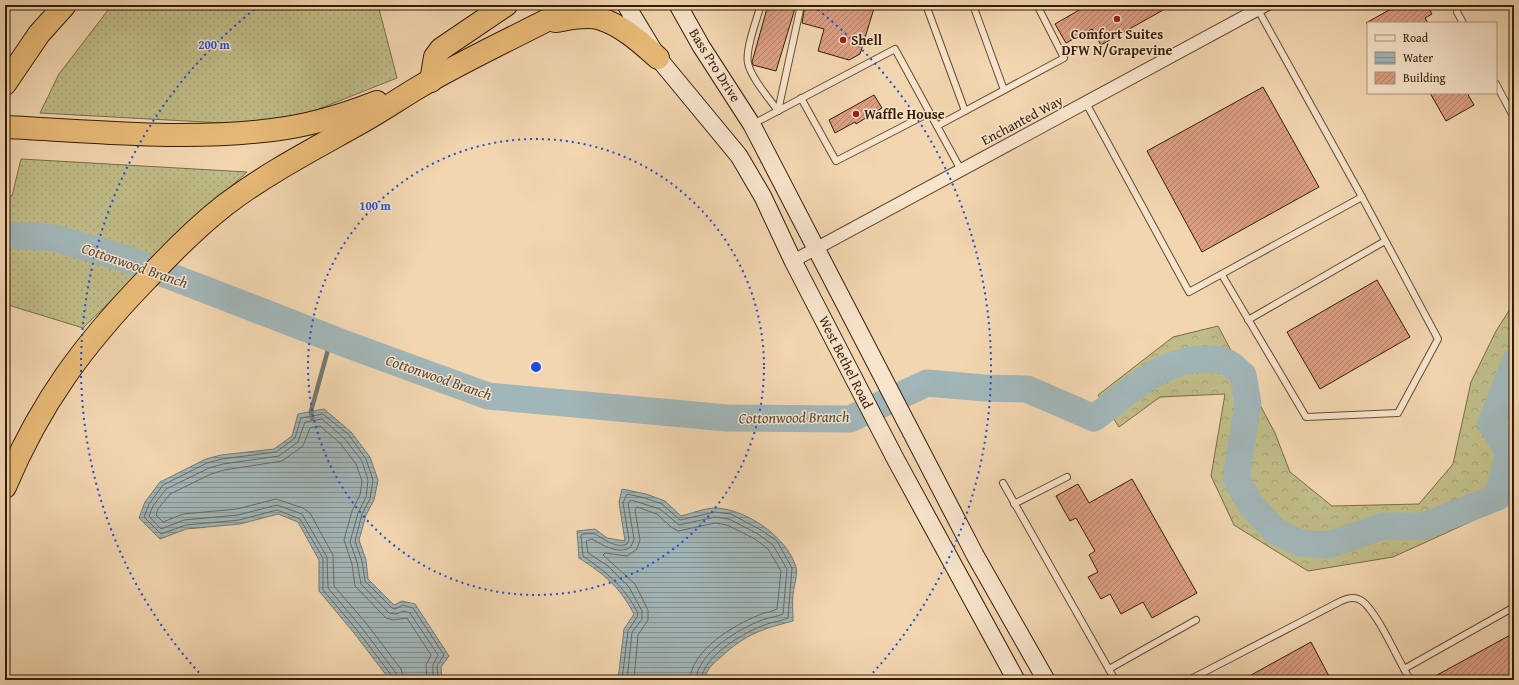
<svg xmlns="http://www.w3.org/2000/svg" width="1519" height="685" font-family="'Gentium Book Plus',serif">
  <style>
    .grass { fill: url(#grass-dots); stroke: #7a6c47 }
    .forest { fill: url(#forest-crowns); stroke: #7a6c47 }
    .water { fill: url(#water-rules); stroke: #767871 }
    .lines { fill: none; stroke-linecap: round; stroke-linejoin: round }
    .shore { stroke: #6b6960; stroke-width: 1 }
    .stream { stroke: #767871; stroke-width: 4.5 }
    .river { stroke: #a1b6b8; stroke-width: 27 }
    .building { fill: url(#building-hatch); stroke: #351c07 }
    .lane-casing { stroke: #644a31; stroke-width: 8 }
    .street-casing { stroke: #644a31; stroke-width: 14 }
    .secondary-casing { stroke: #351c07; stroke-width: 19 }
    .highway-casing { stroke: #351c07; stroke-width: 24 }
    .lane { stroke: #f7e4cc; stroke-width: 6 }
    .street { stroke: #f7e4cc; stroke-width: 12 }
    .secondary { stroke: #f7e4cc; stroke-width: 17 }
    .highway { stroke: #e9bb78; stroke-width: 22 }
    .ring { fill: none; stroke: #1d4ed8; stroke-width: 2; stroke-dasharray: 2 4 }
    .poi-dot { fill: #8f2418; stroke: #f7e4cc; stroke-width: 1.5 }
    .labels { text-anchor: middle; dominant-baseline: central; stroke-width: 3; stroke-linejoin: round; paint-order: stroke }
    .poi-label { font-size: 14px; font-weight: bold; fill: #351c07; stroke: #f7e4cc; text-anchor: start }
    .street-label { font-size: 14px; fill: #351c07; stroke: #f7e4cc }
    .water-label { font-size: 15px; font-style: italic; fill: #554a3c; stroke: #f7e4cc }
    .centre { fill: #1d4ed8; stroke: #f7e4cc; stroke-width: 2 }
    .ring-label { font-size: 12px; text-anchor: middle; font-weight: bold; fill: #1d4ed8; stroke: #f7e4cc; stroke-width: 3; stroke-linejoin: round; paint-order: stroke }
  </style>
  <defs>
    <pattern id="grass-dots" width="8" height="8" patternUnits="userSpaceOnUse"><rect width="8" height="8" fill="#bfbc87"/><path d="M2 2h.1M6 6h.1" fill="none" stroke="#a5a173" stroke-width="1.8" stroke-linecap="round"/></pattern>
    <pattern id="forest-crowns" width="20" height="18" patternUnits="userSpaceOnUse"><rect width="20" height="18" fill="#bfbc87"/><path d="M2 6a3 3 0 1 1 6 0M12 15a3 3 0 1 1 6 0" fill="none" stroke="#a5a173"/></pattern>
    <pattern id="water-rules" width="6" height="5" patternUnits="userSpaceOnUse"><rect width="6" height="5" fill="#a1b6b8"/><path d="M0 2.5h6" fill="none" stroke="#849394"/></pattern>
    <pattern id="building-hatch" width="6" height="6" patternUnits="userSpaceOnUse"><rect width="6" height="6" fill="#db9e82"/><path d="M-1 1l2-2M0 6l6-6M5 7l2-2" fill="none" stroke="#b28068"/></pattern>
  </defs>
  <rect width="100%" height="100%" fill="#f2d6b0"/>
  <filter id="stains"><feTurbulence type="fractalNoise" baseFrequency=".005" numOctaves="4"/><feColorMatrix values="0 0 0 0 .2 0 0 0 0 .09 0 0 0 0 .02 0 0 0 .5 -.17"/></filter>
  <radialGradient id="worn" r=".72"><stop offset=".6" stop-color="#630" stop-opacity="0"/><stop offset="1" stop-color="#630" stop-opacity=".3"/></radialGradient>
  <g class="grass">
    <polygon points="112,5 378,5 397,78 296,118 241,124 40,113 59,74"/>
    <polygon points="21,159 247,172 195,219 83,328 5,304 5,196 12,196"/>
  </g>
  <polygon class="forest" points="1514,303 1514,502 1393,557 1308,571 1234,525 1211,476 1225,394 1160,397 1119,427 1098,395 1173,337 1218,326 1275,433 1290,472 1332,506 1419,504 1453,464 1471,382 1496,331"/>
  <g class="water">
    <polygon points="324,409 351,432 370,457 378,480 374,500 366,515 359,540 366,560 368,579 394,605 402,601 415,604 449,656 441,667 442,680 390,680 354,633 319,591 319,560 298,522 278,514 240,524 186,529 160,539 139,518 145,502 160,482 206,459 221,455 274,449 292,436 298,414"/>
    <path d="M622 489 646 494 665 501 681 516C693 513 704 508 717 508 747 510 787 537 796 567 798 574 794 586 793 594 792 603 793 612 793 621 762 629 746 634 722 656 712 665 708 667 704 680H618L624 629 634 614C619 586 605 575 579 558L577 531 595 529 607 538 625 541 619 502Z"/>
  </g>
  <g class="lines">
    <g class="shore">
      <polyline points="393,680 392,676 357,630 323,590 323,558 300,519 277,510 239,520 186,525 161,534 144,517 149,504 163,485 207,463 222,459 276,452 295,438 301,418 323,414 349,435 366,459 373,480 370,499 362,514 355,541 362,561 365,581 392,608 395,609 403,605 413,608 444,655 437,666 438,680"/>
      <polyline points="398,680 396,673 361,627 328,588 327,557 302,514 277,505 238,515 184,520 161,529 149,516 153,506 166,489 209,468 223,464 279,456 298,442 305,422 322,419 345,439 362,461 368,480 366,497 358,513 350,542 357,562 361,584 389,613 396,614 404,611 410,613 438,655 433,665 433,680"/>
      <polyline points="404,680 401,669 366,623 334,586 333,555 310,513 303,508 276,499 237,509 183,514 163,522 156,515 158,509 170,494 211,474 224,470 282,461 303,446 310,428 320,426 340,443 356,464 362,481 360,495 352,511 344,540 352,564 355,586 386,618 393,620 407,618 431,655 426,665 427,680"/>
      <path d="M622 680 628 631 637 617 638 613C624 586 607 573 583 556L581 536 582 534C586 534 591 533 595 534 604 539 616 549 627 544L629 539 623 503 627 494 645 498 662 504 680 520 715 512 731 514 761 530 777 541 792 568 788 618C781 621 772 622 764 625 743 633 703 656 701 680"/>
      <path d="M627 680 632 632 642 619V611L629 587 608 566 588 553 586 541 592 539C602 545 619 555 631 547L634 539 628 503 631 500 660 509 679 525 715 517 729 519 758 534 773 545 787 569 783 614C777 617 769 617 762 620 739 629 697 653 696 680"/>
      <path d="M634 680 638 635 648 620V610L635 584 603 555 605 553 627 556 637 549 640 540 635 510 637 507 657 514 671 527 678 531 715 523 727 525 755 539 768 549 781 571 777 609C772 612 765 612 759 615 734 625 691 650 690 680"/>
    </g>
    <polyline class="stream" points="312,418 311,411 331,339"/>
    <path class="river" d="M5 235 55 238 123 258 351 346 488 396 727 418 850 419 927 383 984 388 1027 389 1094 418C1132 390 1172 349 1223 361 1230 362 1238 371 1243 375L1248 404 1236 478 1251 505 1274 530 1299 543 1328 545 1384 526H1424L1498 497 1509 452 1491 424 1514 363"/>
  </g>
  <g class="building">
    <polygon points="768,5 796,5 776,71 753,65 752,62"/>
    <polygon points="805,5 829,10 831,5 875,5 860,54 849,60 818,51 824,29 802,23"/>
    <polygon points="1079,5 1172,5 1101,45 1092,29 1066,43 1055,24 1081,9"/>
    <polygon points="1398,5 1427,5 1432,14 1425,18 1428,23 1366,23"/>
    <polygon points="1263,87 1319,187 1202,252 1147,151"/>
    <polygon points="1430,93 1467,93 1474,105 1446,121"/>
    <polygon points="874,95 882,108 856,124 855,122 835,133 829,120"/>
    <polygon points="1377,280 1410,337 1320,389 1287,332"/>
    <polygon points="1132,479 1197,593 1152,618 1143,602 1121,614 1110,594 1101,599 1088,577 1098,572 1089,555 1095,551 1076,518 1070,521 1056,496 1078,484 1089,503"/>
    <polygon points="1514,633 1514,680 1428,680"/>
    <polygon points="1311,642 1331,680 1242,680"/>
  </g>
  <g class="lines">
    <g class="lane-casing">
      <g id="lane">
        <path d="M761 5C757 18 745 50 748 63 751 78 769 98 778 111"/>
        <polyline points="926,5 965,111"/>
        <polyline points="973,5 1004,90"/>
        <polyline points="1458,5 1457,12 1463,23"/>
        <polyline points="1496,84 1514,118"/>
        <polyline points="801,98 836,161 929,113"/>
        <polyline points="1086,103 1189,292 1362,197 1257,8"/>
        <polyline points="778,111 801,5"/>
        <polyline points="753,124 895,49 961,170"/>
        <polyline points="937,126 1064,58 1037,5"/>
        <polyline points="1222,275 1306,417 1398,413 1438,339 1362,197"/>
        <polyline points="1248,320 1385,241"/>
        <polyline points="1003,483 1115,680"/>
        <polyline points="1014,504 1067,477"/>
        <polyline points="1109,669 1196,620"/>
        <polyline points="1404,669 1410,680"/>
        <path d="M1189 680 1341 601C1348 598 1355 596 1362 601 1376 611 1395 653 1404 669L1514 607"/>
      </g>
    </g>
    <g class="street-casing">
      <polyline id="street" points="793,261 1266,5"/>
    </g>
    <g class="secondary-casing">
      <g id="secondary">
        <polyline points="626,5 658,58 739,156 763,197 793,261 896,460 1016,680"/>
        <polyline points="678,5 701,46 752,125 975,555 1046,680"/>
      </g>
    </g>
    <g class="highway-casing">
      <g id="highway">
        <path d="M555 21C569 19 588 14 601 19 623 26 641 43 658 58"/>
        <polyline points="431,81 435,57 441,49 506,5"/>
        <polyline points="5,84 39,34 65,5"/>
        <path d="M5 127C93 131 184 141 272 130 307 126 344 115 377 102"/>
        <path d="M5 487C40 403 84 344 147 279 171 253 197 227 225 205 267 173 314 149 360 123 380 112 399 99 419 87 470 57 524 33 576 5"/>
      </g>
    </g>
    <use href="#lane" class="lane"/>
    <use href="#street" class="street"/>
    <use href="#secondary" class="secondary"/>
    <use href="#highway" class="highway"/>
  </g>
  <g class="ring">
    <circle cx="536" cy="367" r="228"/>
    <path d="M203 677A455 455 0 0 1 259 6M813 6A455 455 0 0 1 869 677"/>
  </g>
  <g class="poi-dot">
    <circle cx="1117" cy="19" r="4"/>
    <circle cx="843" cy="40" r="4"/>
    <circle cx="856" cy="114" r="4"/>
  </g>
  <g class="labels">
    <g class="poi-label">
      <text x="1117" y="34" text-anchor="middle">Comfort Suites<tspan x="1117" dy="16">DFW N/Grapevine</tspan></text>
      <text x="851" y="40">Shell</text>
      <text x="864" y="114">Waffle House</text>
    </g>
    <g class="street-label">
      <text transform="translate(715 65) rotate(58)">Bass Pro Drive</text>
      <text transform="translate(1022 120) rotate(-28)">Enchanted Way</text>
      <text transform="translate(846 362) rotate(63)">West Bethel Road</text>
    </g>
    <g class="water-label">
      <text transform="translate(135 265) rotate(19)">Cottonwood Branch</text>
      <text transform="translate(439 377) rotate(19)">Cottonwood Branch</text>
      <text transform="translate(794 417) rotate(-1)">Cottonwood Branch</text>
    </g>
  </g>
  <circle cx="536" cy="367" r="6" class="centre"/>
  <g class="ring-label">
    <text x="214" y="49">200 m</text>
    <text x="375" y="210">100 m</text>
  </g>
  <rect width="1519" height="685" fill="none" stroke="#f2d6b0" stroke-width="20"/>
  <rect x="6" y="6" width="1507" height="673" fill="none" stroke="#351c07" stroke-width="2"/>
  <rect x="10" y="10" width="1499" height="665" fill="none" stroke="#351c07"/>
  <rect x="1367" y="22" width="130" height="72" fill="#f7e4cc" stroke="#a9947d"/>
  <rect x="1375" y="35" width="20" height="6" fill="#f7e4cc" stroke="#a9947d"/>
  <text x="1403" y="42" font-size="12" fill="#351c07">Road</text>
  <rect x="1375" y="52" width="20" height="12" fill="url(#water-rules)" stroke="#a9947d"/>
  <text x="1403" y="62" font-size="12" fill="#351c07">Water</text>
  <rect x="1375" y="72" width="20" height="12" fill="url(#building-hatch)" stroke="#a9947d"/>
  <text x="1403" y="82" font-size="12" fill="#351c07">Building</text>
  <rect width="100%" height="100%" filter="url(#stains)"/>
  <rect width="100%" height="100%" fill="url(#worn)"/>
</svg>
